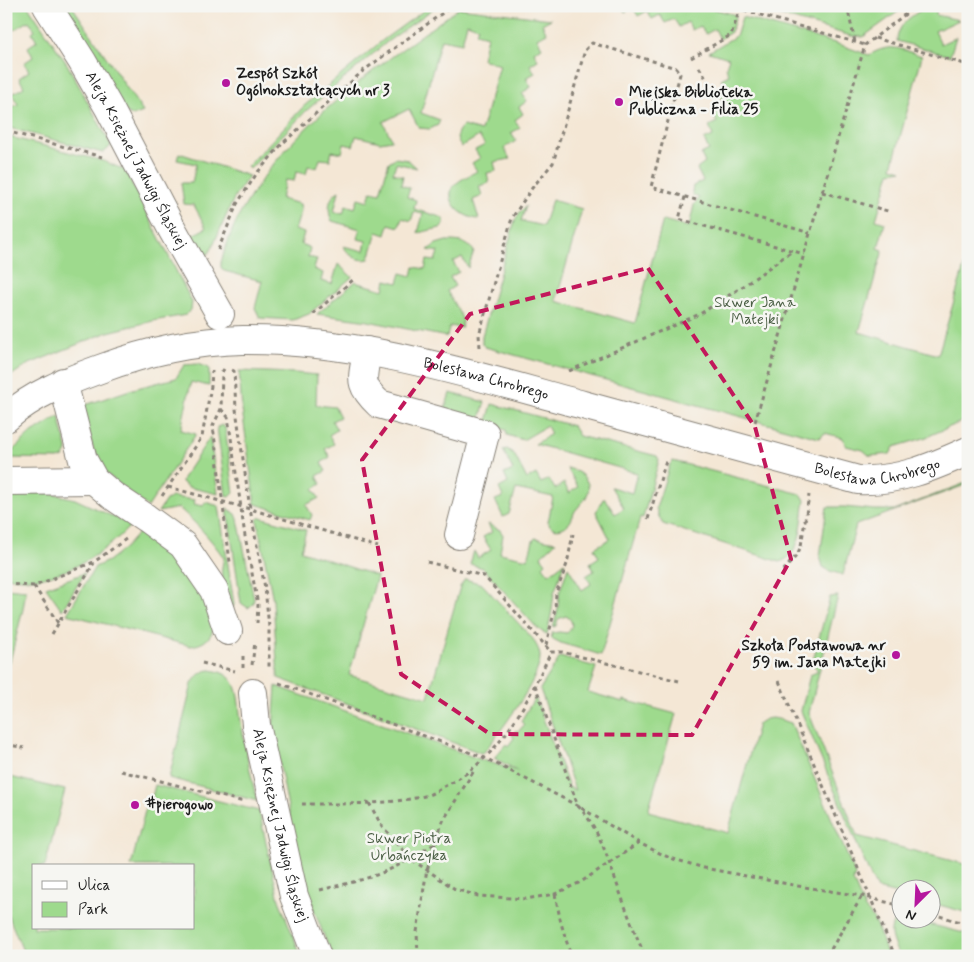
<svg xmlns="http://www.w3.org/2000/svg" width="974" height="962" font-family="Mynerve,sans-serif">
  <style>
    .green { fill: #9eda8d; stroke: #5d7b54 }
    .lines { fill: none; stroke-linecap: round; stroke-linejoin: round }
    .minor-casing { stroke: #888278; stroke-width: 30 }
    .path { stroke: #888278; stroke-width: 3; stroke-dasharray: 4 4; stroke-linecap: butt }
    .minor { stroke: #fff; stroke-width: 28 }
    .marked { fill: none; stroke: #c2185b; stroke-width: 4; stroke-dasharray: 10 6; stroke-linejoin: round }
    .poi-dot { fill: #b5179e; stroke: #f6f6f2; stroke-width: 2 }
    .labels { text-anchor: middle; dominant-baseline: central; stroke-width: 5; stroke-linejoin: round; paint-order: stroke }
    .poi-label { font-size: 15px; font-weight: bold; fill: #1c1c1c; stroke: #f6f6f2; text-anchor: start }
    .street-label { font-size: 15px; fill: #1c1c1c; stroke: #f6f6f2 }
    .park-label { font-size: 15px; fill: #4a5e44; stroke: #f6f6f2 }
  </style>
  <rect width="100%" height="100%" fill="#f6f6f2"/>
  <filter id="ink" filterUnits="userSpaceOnUse"><feTurbulence type="fractalNoise" baseFrequency=".02" numOctaves="2"/><feDisplacementMap in="SourceGraphic" scale="10" xChannelSelector="R" yChannelSelector="G"/><feConvolveMatrix kernelMatrix="1 2 1 2 8 2 1 2 1" color-interpolation-filters="sRGB"/></filter>
  <filter id="wash" filterUnits="userSpaceOnUse"><feTurbulence type="fractalNoise" baseFrequency=".0096" numOctaves="4" result="noise"/><feDisplacementMap in="SourceGraphic" scale="20" xChannelSelector="R" yChannelSelector="G"/><feGaussianBlur stdDeviation="1.12" result="paint"/><feColorMatrix in="noise" values="0 0 0 0 0 0 0 0 0 0 0 0 0 0 0 0 0 1.4 0 .05"/><feComposite in="paint" operator="in"/></filter>
  <g filter="url(#wash)">
    <rect width="100%" height="100%" fill="#f4e7d5"/>
    <g class="green">
      <polygon points="6,6 28,6 67,64 111,145 109,148 103,153 6,127 6,111 18,104 12,94 24,87 19,78 29,71 24,63 33,57 28,47 37,41 32,32 35,30 29,21 14,30 6,24"/>
      <polygon points="61,6 72,6 143,112 133,116 123,110 88,49 91,47 86,39 83,41"/>
      <polygon points="430,6 437,6 387,42 306,111 250,169 247,167 304,106 383,40"/>
      <polygon points="622,6 703,6 736,15 731,32 720,39 715,29 706,34 700,26 692,30 688,22 679,27 674,19 665,23 660,15 652,19 647,11 638,16 633,7 625,12"/>
      <polygon points="748,6 906,6 863,37 851,36"/>
      <path d="M927 6H937L936 15 959 20 935 31 941 44 956 37 950 56 897 41C898 22 913 16 927 6Z"/>
      <path d="M459 8 551 19 542 24 547 33 537 38 542 47 534 52 538 60 530 65 535 73 526 78 531 87 522 93 527 101 519 107 523 114 515 120 520 128 511 133 516 141 504 148 510 159 494 162 496 171 487 173 489 183 479 186 482 196 473 200 479 219C465 219 444 203 453 187 458 180 469 176 477 171L472 163 480 158 475 150 485 145 479 136 461 147C456 139 455 132 463 126L481 131 500 65 482 59 487 36 476 33 478 27 467 23 462 43 441 39 421 113 440 120 438 125 430 129 419 128 409 109 383 122 392 140 380 142 356 136 353 146 344 144 342 153 332 151 330 160 320 159 317 168 308 166 306 174 296 172 294 181 285 180 281 199 300 204 301 211 295 230 304 233 301 244 310 248 308 257 317 259 314 269 323 273 321 281 332 284 338 264 352 277 309 314 293 320 260 318 255 308 262 281 224 271 221 267V262C227 244 233 225 243 209 292 122 380 66 459 8Z"/>
      <path d="M742 17 835 43 869 55C892 42 899 49 922 56L892 167 902 170 890 172 876 220 885 223 878 248 883 250 859 332 938 355 966 260H968V419L924 438 894 447 890 454 870 456 863 450 846 446 843 438 825 433 819 438 485 347 482 344V336L515 220 520 212 526 206 521 221 543 226 552 200 582 209 556 301 635 323 663 220 689 227 694 205 699 198 693 195 692 192 693 186 703 181 697 169 705 163 701 154 709 150 704 140 713 136 709 126 717 122 712 114 721 110 724 111 726 105 719 93 727 88 721 79 729 75 726 67 729 58 709 52 734 37 737 34Z"/>
      <polygon points="6,136 103,161 125,170 192,302 191,310 186,315 153,321 108,332 27,365 6,379"/>
      <polygon points="179,153 249,176 235,196 211,250 207,255 202,256 191,236 206,228 194,205 184,204 181,183 192,183 196,164 177,160"/>
      <path d="M395 158 408 160 417 168 396 163 393 173 403 176 401 185 410 188 407 197 416 200 414 209 441 217 444 220V225L440 228 418 233 423 214 414 212 411 221 402 218 399 227 389 224 386 235 377 232 369 259C357 262 350 256 343 246L364 251 366 241 358 239 360 229 332 221C327 211 328 197 339 191L334 212 343 214 346 205 355 208 358 198 368 201 371 191 380 193 389 162Z"/>
      <path d="M446 241C458 241 466 241 474 251L468 268 462 257 453 262 459 272 450 277 455 286 447 291 463 320 461 328 450 326 447 337 368 321 317 314 356 281 358 283 384 290 386 280 398 283 401 273 412 276 414 267 425 269 427 260 435 261 438 252 428 250 436 244Z"/>
      <polygon points="197,364 209,368 209,386 191,382 181,430 196,434 148,507 98,467 82,406 133,389 176,378 184,365"/>
      <polygon points="239,371 295,373 317,375 316,405 335,407 340,417 332,421 337,430 329,435 334,444 325,449 330,457 321,463 326,471 317,476 321,484 313,489 319,498 306,505 312,515 310,520 255,504 242,409"/>
      <polygon points="450,393 485,402 479,423 444,412"/>
      <path d="M492 404 573 426 579 436 657 456 659 460 643 518 640 517 639 522 601 655 561 643 551 638 552 633 559 632 567 633C574 627 573 620 566 616L558 619 556 626 553 627 558 609 559 594 568 567 582 590 591 584 586 576 594 571 590 563 599 557 594 548 610 539 596 512 603 499H605L615 514 624 508 611 487 632 493 637 473 535 444 551 434 547 426 523 440 507 435 506 430 486 425Z"/>
      <path d="M59 416 67 448C67 455 64 458 58 459L11 458 6 462V457L29 435Z"/>
      <polygon points="222,425 225,427 234,493 230,497 226,496 217,427"/>
      <polygon points="210,437 218,494 188,487 182,482 183,478"/>
      <path d="M507 449 514 454 527 479 536 474 541 483 549 479 555 489 564 483 569 493 578 487 567 468C582 471 595 484 585 499 582 503 578 507 575 511 573 515 572 519 570 522 564 530 552 532 548 522L553 497 516 489 509 514 503 517 495 500 503 497 499 488 508 483 504 474 513 470 503 450Z"/>
      <path d="M673 461 801 494 805 500C801 520 803 554 780 562L663 524 659 517 656 508 670 464Z"/>
      <polygon points="968,482 968,484 856,525 843,575 830,571 823,567 820,556 827,507 844,507 875,510 896,510"/>
      <path d="M6 492 51 493 75 499 131 525C105 553 66 578 26 579 19 579 13 578 6 577Z"/>
      <path d="M172 497 195 500 194 504 203 506 205 502 219 506 234 604 233 608C224 589 218 579 224 558 211 539 196 523 179 508L158 512 166 500Z"/>
      <polygon points="227,508 236,514 238,519 254,599 253,604 248,608 241,603"/>
      <path d="M260 517 306 530 301 551 377 576 349 675 428 698 460 587 465 579 482 584 533 639C536 645 540 650 540 657 540 680 499 733 484 752L481 753 278 678 273 600 257 520Z"/>
      <polygon points="488,524 500,530 503,535 500,553 528,559 533,541 535,538 556,542 541,556 546,563 543,566 549,574 565,562 554,593 552,610 547,635 537,628 483,568 470,564 474,551 478,558 491,550 483,537 492,532"/>
      <path d="M142 529C162 543 183 559 195 579 204 593 208 611 214 626 211 639 204 644 191 646L67 614 95 567 108 561 126 547Z"/>
      <polygon points="85,573 62,610 46,587"/>
      <polygon points="6,588 26,590 23,609 6,677"/>
      <polygon points="838,596 809,713 857,836 968,865 968,913 932,903 932,890 902,890 901,895 877,889 870,875 801,711 810,675 817,672 817,669 812,664 830,597"/>
      <path d="M560 657 596 667 588 692 623 702 624 700 676 714 648 811 728 833 758 724C770 714 777 719 791 723L855 874 853 881 865 909C875 916 883 943 888 956H332L309 897 298 857 288 807 273 731 276 686 482 760 518 771 494 758 506 744 508 746 514 738 512 735 516 730 518 732 524 725 521 721 535 697 569 787 575 790 540 689Z"/>
      <path d="M210 670C219 671 228 674 233 682 240 693 239 715 242 728 246 752 251 777 257 801L169 778 192 684C197 676 200 671 210 670Z"/>
      <polygon points="6,776 65,790 45,866 34,866 34,928 194,928 194,866 131,866 148,799 152,797 155,785 259,811 279,900 301,956 25,956 6,910"/>
      <path d="M901 917 902 920H912L968 934V956H899C893 942 886 932 896 919Z"/>
    </g>
  </g>
  <g filter="url(#ink)">
    <g class="lines">
      <g class="minor-casing">
        <g id="minor">
          <path id="s1" d="M47 6 82 61 109 108 172 229 220 314"/>
          <path d="M367 351C363 379 357 383 379 404L485 434 459 535"/>
          <polyline points="63,382 83,460 94,480 113,496 146,518 183,545 214,590 228,631"/>
          <path id="s2" d="M6 418C33 394 67 381 100 369 145 352 195 341 243 340 360 339 472 375 583 405 675 430 766 455 858 480 897 482 933 467 968 451"/>
          <polyline points="6,481 94,480"/>
          <path id="s3" d="M253 693 256 725 294 896 317 956"/>
        </g>
      </g>
      <g class="path">
        <polyline points="729,6 865,45"/>
        <polyline points="847,6 855,42"/>
        <polyline points="875,38 968,65"/>
        <polyline points="691,58 731,35 740,9"/>
        <polyline points="699,67 724,108"/>
        <polyline points="6,131 102,157"/>
        <polyline points="822,192 891,212"/>
        <polyline points="685,197 679,219 804,254"/>
        <polyline points="218,250 237,204 257,173 283,143 363,71 452,6"/>
        <polyline points="313,314 354,279"/>
        <polyline points="480,347 479,335 512,218 532,188 553,163 585,50 592,43 676,68 680,74 651,187 810,233"/>
        <polyline points="224,369 222,372 221,409 213,426 230,562"/>
        <polyline points="232,370 234,371 236,409 250,509 378,547"/>
        <polyline points="569,371 700,314 745,285 792,251"/>
        <polyline points="221,409 228,417 245,536 258,605 257,623"/>
        <polyline points="755,422 865,45 916,6"/>
        <polyline points="168,487 250,509 265,588 269,627 269,669"/>
        <polyline points="162,496 202,437 211,386 212,371"/>
        <polyline points="648,519 667,458"/>
        <polyline points="427,562 484,576 551,652"/>
        <polyline points="783,571 797,555 801,546 809,495"/>
        <polyline points="6,584 34,586 94,562 126,539"/>
        <polyline points="34,586 58,623"/>
        <polyline points="52,634 94,563"/>
        <polyline points="546,645 555,609 556,593 567,564 573,534"/>
        <polyline points="202,663 235,671"/>
        <polyline points="252,665 255,642"/>
        <polyline points="243,668 243,654"/>
        <polyline points="779,681 895,956"/>
        <polyline points="279,683 485,758 578,806 639,843 670,858 704,868 798,886 862,896 902,906"/>
        <path d="M535 685 578 806C597 826 604 848 613 873 623 901 633 929 645 956"/>
        <polyline points="6,744 24,748"/>
        <polyline points="121,771 244,802"/>
        <polyline points="369,803 382,826 411,859 455,889 478,896 526,899 555,894 581,882 639,843"/>
        <path d="M302 804C339 804 393 805 428 795 434 793 439 789 445 786 501 758 525 706 551 652H562L679 681"/>
        <path d="M320 890C345 884 370 879 393 868 407 861 420 853 434 844"/>
        <polyline points="555,894 561,923 571,956"/>
        <polyline points="932,914 968,924"/>
        <polyline points="418,956 417,932 426,875 432,851 443,821 475,769"/>
        <polyline points="827,956 862,896"/>
      </g>
      <use href="#minor" class="minor"/>
    </g>
  </g>
  <path class="marked" d="M648 268 755 427 791 559 692 735 490 734 401 674 362 460 470 314Z"/>
  <g class="poi-dot">
    <circle cx="226" cy="83" r="5"/>
    <circle cx="619" cy="102" r="5"/>
    <circle cx="896" cy="655" r="5"/>
    <circle cx="135" cy="805" r="5"/>
  </g>
  <g class="labels">
    <g class="poi-label">
      <text x="236" y="74">Zespół Szkół<tspan x="236" dy="17">Ogólnokształcących nr 3</tspan></text>
      <text x="629" y="93">Miejska Biblioteka<tspan x="629" dy="17">Publiczna - Filia 25</tspan></text>
      <text x="886" y="646" text-anchor="end">Szkoła Podstawowa nr<tspan x="886" dy="17">59 im. Jana Matejki</tspan></text>
      <text x="145" y="805">#pierogowo</text>
    </g>
    <g class="street-label">
      <text stroke="none"><textPath href="#s1" startOffset="178">Aleja Księżnej Jadwigi Śląskiej</textPath></text>
      <text stroke="none"><textPath href="#s2" startOffset="500">Bolesława Chrobrego</textPath></text>
      <text stroke="none"><textPath href="#s2" startOffset="905">Bolesława Chrobrego</textPath></text>
      <text stroke="none"><textPath href="#s3" startOffset="135">Aleja Księżnej Jadwigi Śląskiej</textPath></text>
    </g>
    <g class="park-label">
      <text x="755" y="303">Skwer Jana<tspan x="755" dy="17">Matejki</tspan></text>
      <text x="409" y="839">Skwer Piotra<tspan x="409" dy="17">Urbańczyka</tspan></text>
    </g>
  </g>
  <rect width="974" height="962" fill="none" stroke="#f6f6f2" stroke-width="25"/>
  <rect x="32" y="864" width="162" height="65" fill="#f6f6f2" stroke="#9f9f9c"/>
  <rect x="42" y="881" width="25" height="8" fill="#ffffff" stroke="#9f9f9c"/>
  <text x="78" y="890" font-size="15" fill="#1c1c1c">Ulica</text>
  <rect x="42" y="902" width="25" height="15" fill="#9eda8d" stroke="#9f9f9c"/>
  <text x="78" y="914" font-size="15" fill="#1c1c1c">Park</text>
  <g transform="translate(916 904) rotate(204)"><circle r="24" fill="#f6f6f2" stroke="#9f9f9c"/>
  <path d="M0-4L9 19L0 12L-9 19Z" fill="#b5179e"/>
  <text y="-8" font-size="14" font-weight="bold" text-anchor="middle" fill="#1c1c1c">N</text>
  </g>
</svg>
